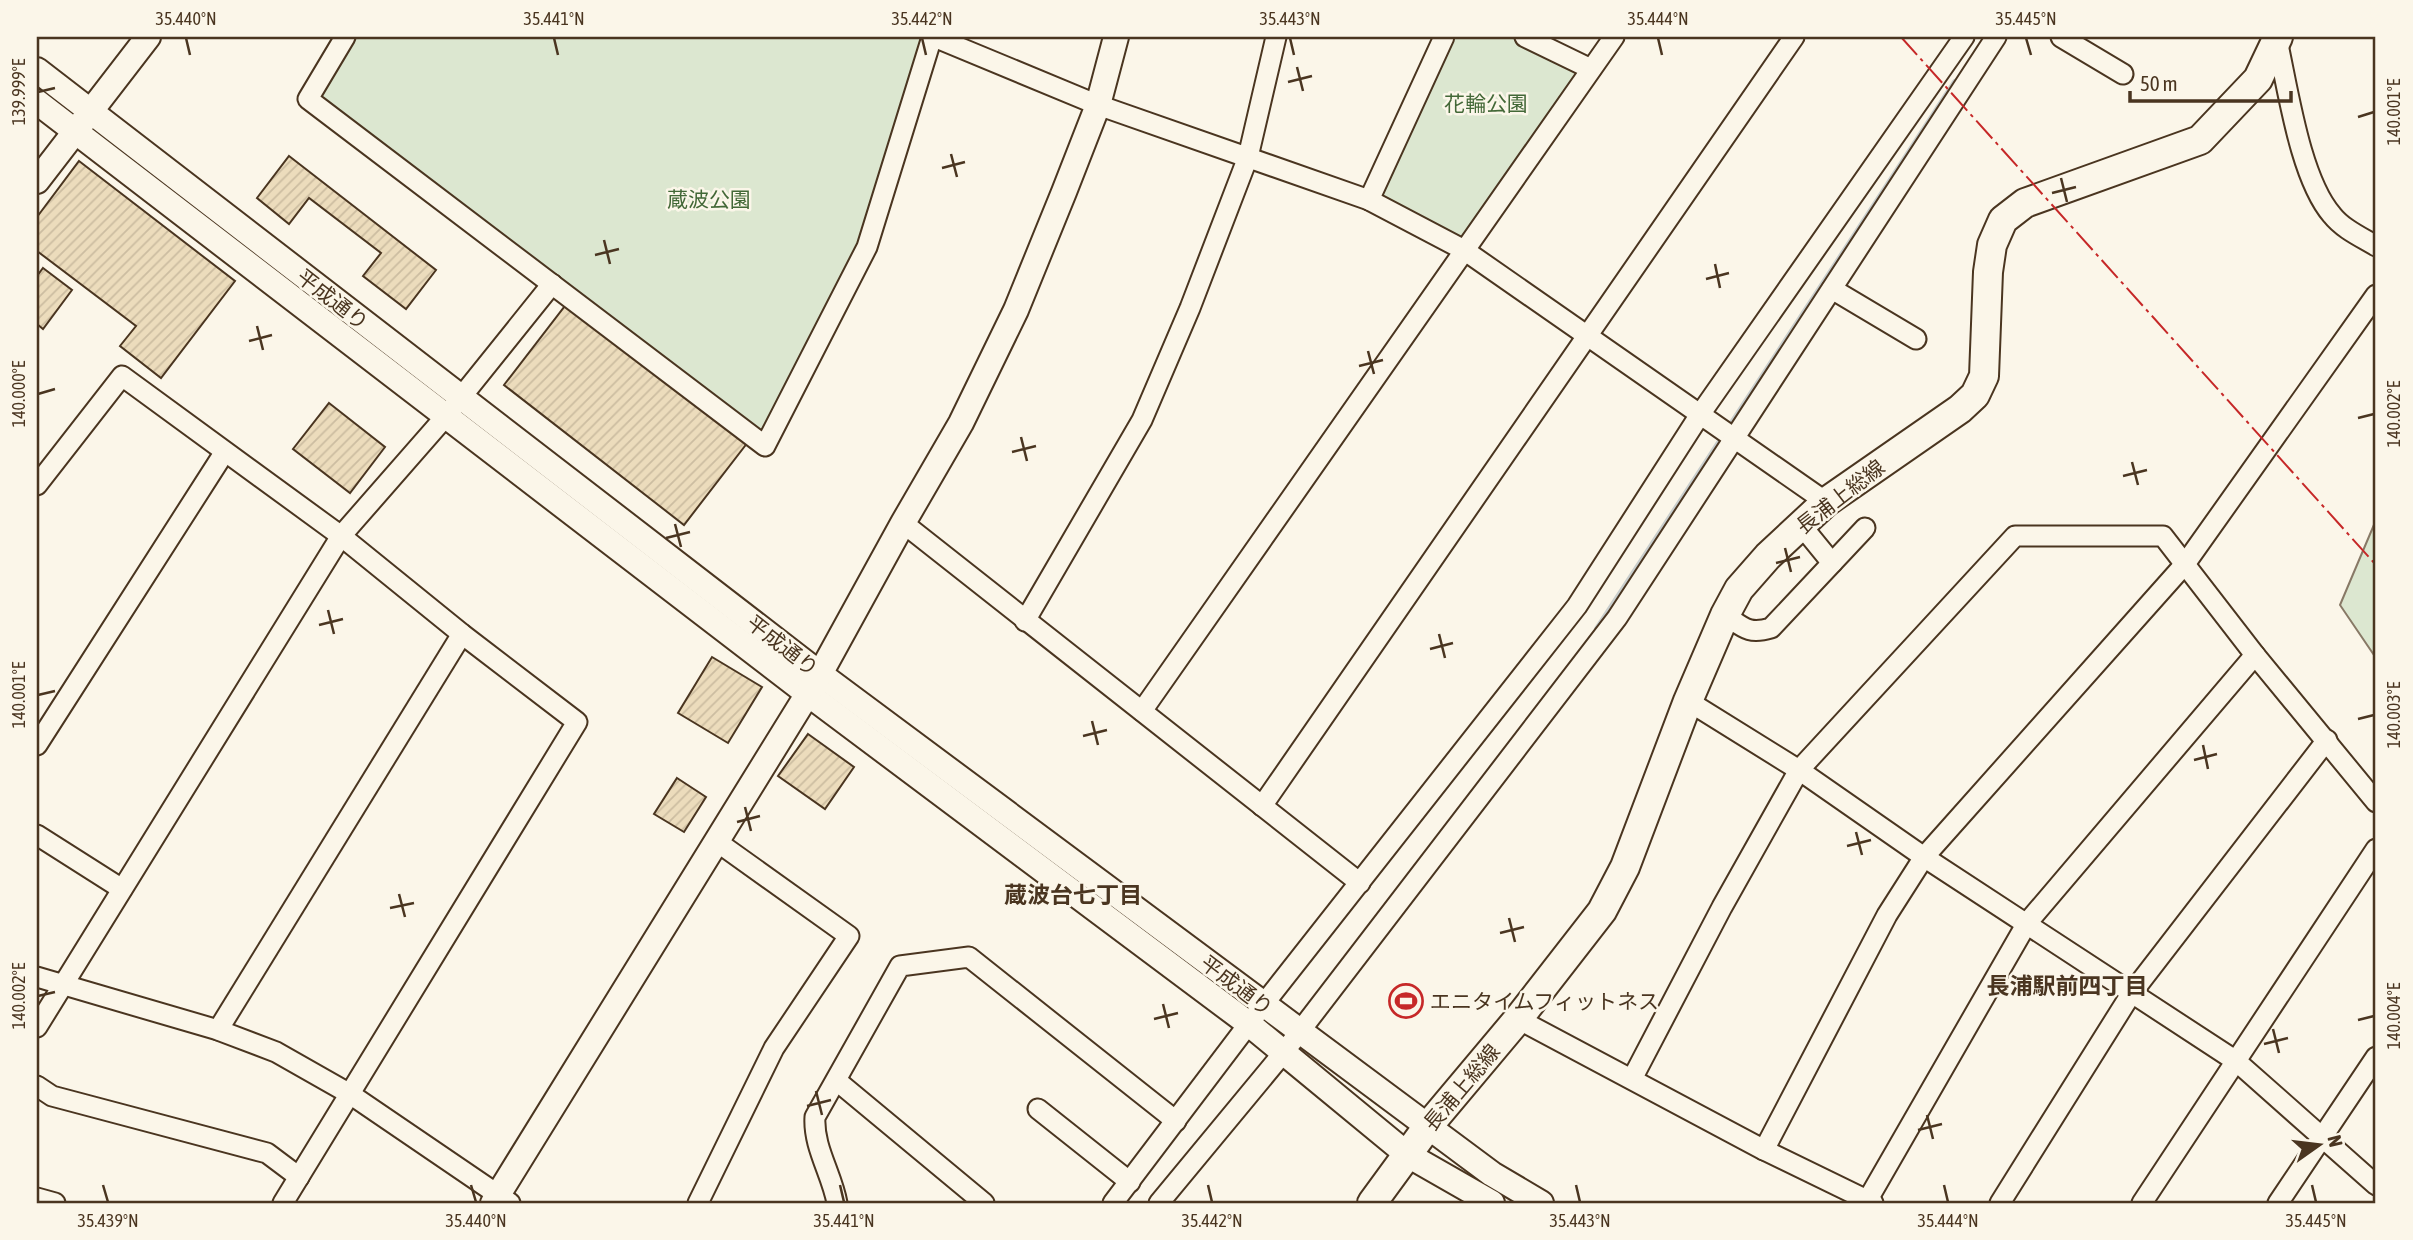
<svg xmlns="http://www.w3.org/2000/svg" width="2413" height="1240" font-family="'Asap Condensed','Noto Sans JP',sans-serif">
  <style>
    .park { fill: #dce7d0; stroke: #887966; stroke-width: 2 }
    .lines { fill: none; stroke-linecap: round; stroke-linejoin: round }
    .stream { stroke: #c9cecd; stroke-width: 6 }
    .building { fill: url(#building-hatch); stroke: #4a3520; stroke-width: 2 }
    .minor-casing { stroke: #4a3520; stroke-width: 23 }
    .tertiary-casing { stroke: #4a3520; stroke-width: 28 }
    .secondary-casing { stroke: #4a3520; stroke-width: 32 }
    .minor { stroke: #fbf6e9; stroke-width: 19 }
    .tertiary { stroke: #fbf6e9; stroke-width: 24 }
    .secondary { stroke: #fbf6e9; stroke-width: 28 }
    .power { stroke: #c62828; stroke-width: 2; stroke-dasharray: 24 5 3.5 5; stroke-linecap: butt }
    .ticks { fill: none; stroke: #4a3520; stroke-width: 2.5 }
    .labels { text-anchor: middle; dominant-baseline: central; stroke-width: 5; stroke-linejoin: round; paint-order: stroke }
    .park-label { font-size: 21px; fill: #436837; stroke: #fbf6e9 }
    .street-label { font-size: 21px; fill: #4a3520; stroke: #fbf6e9 }
    .poi-label { font-size: 21px; fill: #4a3520; stroke: #fbf6e9; text-anchor: start }
    .neighbourhood-label { font-size: 23px; font-weight: bold; fill: #4a3520; stroke: #fbf6e9 }
    .neatline { fill: none; stroke: #4a3520; stroke-width: 2.5 }
    .ticks-label { font-size: 18px; text-anchor: middle; fill: #4a3520 }
  </style>
  <defs>
    <pattern id="building-hatch" width="6" height="6" patternUnits="userSpaceOnUse" patternTransform="scale(1.75)"><rect width="6" height="6" fill="#ecdcbc"/><path d="M-1 1l2-2M0 6l6-6M5 7l2-2" fill="none" stroke="#ccbda1"/></pattern>
  </defs>
  <rect width="100%" height="100%" fill="#fbf6e9"/>
  <g class="park">
    <polygon points="348,37 932,37 867,247 765,446 308,99"/>
    <polygon points="1444,37 1525,37 1591,69 1464,250 1369,200"/>
    <polygon points="2376,520 2376,658 2340,605"/>
  </g>
  <g class="lines">
    <polyline class="stream" points="1597,629 1955,82"/>
  </g>
  <g class="building">
    <polygon points="289,156 436,270 406,309 363,276 381,253 309,198 289,224 257,198"/>
    <polygon points="79,161 235,281 161,378 120,346 136,326 37,251 37,217"/>
    <polygon points="43,268 72,290 43,329 37,324 37,276"/>
    <polygon points="568,302 748,442 684,525 504,385"/>
    <polygon points="329,403 385,447 350,493 293,449"/>
    <polygon points="712,657 762,687 728,743 678,713"/>
    <polygon points="808,734 854,767 825,809 778,776"/>
    <polygon points="677,778 706,797 684,832 654,814"/>
  </g>
  <g class="lines">
    <g class="minor-casing">
      <g id="minor">
        <polyline points="345,37 308,99 765,446 867,247 932,37"/>
        <polyline points="934,37 1098,105 1369,200 1464,250 1826,502"/>
        <polyline points="1525,37 1591,69"/>
        <polyline points="2061,37 2123,74"/>
        <path d="M2277 40C2288 89 2300 178 2332 215 2343 229 2361 237 2376 246"/>
        <polyline points="1369,200 1444,37"/>
        <polyline points="1832,289 1916,339"/>
        <polyline points="37,485 122,376 341,536 462,634 577,722 283,1203"/>
        <polyline points="903,523 1360,883"/>
        <polyline points="1801,525 1832,563"/>
        <path d="M1725 615C1743 627 1748 635 1771 628L1865 528"/>
        <polyline points="1025,621 1142,420 1190,308 1248,157 1276,37"/>
        <polyline points="1688,701 1799,770 1924,857 2236,1061 2376,1185"/>
        <polyline points="1142,711 1614,37"/>
        <polyline points="37,745 224,453"/>
        <polyline points="1262,806 1794,37"/>
        <polyline points="37,835 122,889"/>
        <polyline points="37,977 218,1030 276,1052 350,1094 510,1203"/>
        <polyline points="1518,1019 1764,1150 1873,1203"/>
        <polyline points="37,1027 341,536 446,416 552,284"/>
        <polyline points="218,1030 462,634"/>
        <polyline points="1632,1079 1722,907 1799,770 2015,536 2163,536 2255,655 2376,802"/>
        <polyline points="837,1081 984,1203"/>
        <polyline points="37,1086 52,1096 267,1153 299,1177"/>
        <polyline points="1038,1109 1130,1182"/>
        <polyline points="1764,1150 1887,915 1924,857 2185,564 2376,295"/>
        <polyline points="37,1198 55,1203"/>
        <polyline points="1867,1201 2027,923 2255,655"/>
        <polyline points="698,1203 774,1048 849,936 716,841"/>
        <path d="M837 1203C832 1174 813 1147 815 1117L900 966 969 957 1176 1121"/>
        <polyline points="1113,1203 1263,1005 1577,606 1701,413 1964,37"/>
        <polyline points="1159,1203 1284,1052 1617,618 1996,37"/>
        <polyline points="2000,1203 2131,994 2327,740"/>
        <polyline points="2142,1203 2376,849"/>
        <polyline points="2278,1203 2376,1057"/>
      </g>
    </g>
    <g class="tertiary-casing">
      <g id="tertiary">
        <polyline points="37,70 820,674 1492,1174 1541,1203"/>
        <polyline points="37,102 808,694 1249,1024 1408,1155 1492,1203"/>
        <polyline points="37,181 148,37"/>
        <polyline points="493,1203 820,674 903,523 961,423 1016,310 1064,192 1098,105 1116,37"/>
      </g>
    </g>
    <g class="secondary-casing">
      <polyline id="secondary" points="1372,1203 1429,1125 1518,1019 1602,911 1625,867 1688,701 1725,615 1739,589 1768,556 1826,502 1960,409 1975,395 1984,376 1988,272 1992,245 2003,220 2025,203 2200,140 2258,79 2278,37"/>
    </g>
    <use href="#minor" class="minor"/>
    <use href="#tertiary" class="tertiary"/>
    <use href="#secondary" class="secondary"/>
    <polyline class="power" points="1901,37 2376,565"/>
  </g>
  <path class="ticks" d="M186 38 190 55M554 38 558 55M922 38 926 55M1290 38 1294 55M1658 38 1662 55M2026 38 2031 55M1297 67 1303 91M1288 82 1312 76M38 92 55 88M2358 117 2374 112M951 154 957 177M942 168 965 162M2061 178 2067 202M2052 193 2076 187M604 240 610 264M595 255 619 249M1715 264 1720 288M1706 279 1729 273M257 326 263 350M249 341 272 335M1368 351 1374 374M1359 366 1383 360M38 394 55 389M2358 418 2374 414M1021 437 1027 461M1012 452 1036 446M2132 462 2138 485M2123 476 2147 470M675 524 681 547M666 538 690 532M1785 548 1791 572M1776 563 1800 557M328 610 334 634M319 625 343 619M1439 634 1445 658M1430 649 1453 643M38 695 55 691M2358 719 2374 715M1092 721 1098 745M1083 736 1107 730M2203 745 2208 769M2194 760 2217 754M745 807 751 831M737 822 760 816M1856 832 1862 855M1847 846 1871 840M399 894 405 917M390 908 414 903M1509 918 1515 942M1500 933 1524 927M38 996 55 992M1163 1004 1169 1028M1154 1019 1178 1013M2358 1020 2374 1016M2273 1029 2279 1053M2264 1044 2288 1038M816 1091 822 1115M807 1106 831 1100M1927 1115 1933 1139M1918 1130 1942 1124M103 1185 108 1202M471 1185 476 1202M840 1185 844 1202M1208 1185 1212 1202M1576 1185 1580 1202M1944 1185 1948 1202M2312 1185 2316 1202"/>
  <defs>
    <g id="stadium-ring" transform="scale(1.75)"><circle r="9.5" fill="#fbf6e9" stroke="#c62828" stroke-width="1.5"/><path d="M0-5a6.5 5 0 1 0 0 10a6.5 5 0 1 0 0-10ZM-3.5-1.8h7v3.6h-7Z" fill="#c62828"/></g>
  </defs>
  <g fill-rule="evenodd">
    <use href="#stadium-ring" x="1406" y="1001"/>
  </g>
  <g class="labels">
    <g class="park-label">
      <text x="1486" y="103">花輪公園</text>
      <text x="709" y="199">蔵波公園</text>
    </g>
    <g class="street-label">
      <text transform="translate(333 299) rotate(38)">平成通り</text>
      <text transform="translate(1840 496) rotate(-38)">長浦上総線</text>
      <text transform="translate(783 645) rotate(38)">平成通り</text>
      <text transform="translate(1237 985) rotate(37)">平成通り</text>
      <text transform="translate(1461 1087) rotate(-50)">長浦上総線</text>
    </g>
    <g class="poi-label">
      <text x="1430" y="1001">エニタイムフィットネス</text>
    </g>
    <g class="neighbourhood-label">
      <text x="1073" y="895">蔵波台七丁目</text>
      <text x="2067" y="986">長浦駅前四丁目</text>
    </g>
  </g>
  <rect width="2413" height="1240" fill="none" stroke="#fbf6e9" stroke-width="77"/>
  <g transform="translate(2319 1145) rotate(76)" stroke="#fbf6e9" stroke-width="5" paint-order="stroke">
  <path d="M0-5L12 26L0 18L-12 26Z" fill="#4a3520"/>
  <text y="-10" font-size="19" font-weight="bold" text-anchor="middle" fill="#4a3520">N</text>
  </g>
  <path d="M2130 91v10h161v-10" fill="none" stroke="#4a3520" stroke-width="3.5"/>
  <text x="2140" y="91" font-size="21" fill="#4a3520" stroke="#fbf6e9" stroke-width="5" paint-order="stroke">50 m</text>
  <rect x="38" y="38" width="2336" height="1164" class="neatline"/>
  <g class="ticks-label">
    <text x="186" y="25">35.440°N</text>
    <text x="554" y="25">35.441°N</text>
    <text x="922" y="25">35.442°N</text>
    <text x="1290" y="25">35.443°N</text>
    <text x="1658" y="25">35.444°N</text>
    <text x="2026" y="25">35.445°N</text>
    <text transform="translate(19 92) rotate(-90)" y="6">139.999°E</text>
    <text transform="translate(2394 112) rotate(-90)" y="6">140.001°E</text>
    <text transform="translate(19 394) rotate(-90)" y="6">140.000°E</text>
    <text transform="translate(2394 414) rotate(-90)" y="6">140.002°E</text>
    <text transform="translate(19 695) rotate(-90)" y="6">140.001°E</text>
    <text transform="translate(2394 715) rotate(-90)" y="6">140.003°E</text>
    <text transform="translate(19 996) rotate(-90)" y="6">140.002°E</text>
    <text transform="translate(2394 1016) rotate(-90)" y="6">140.004°E</text>
    <text x="108" y="1227">35.439°N</text>
    <text x="476" y="1227">35.440°N</text>
    <text x="844" y="1227">35.441°N</text>
    <text x="1212" y="1227">35.442°N</text>
    <text x="1580" y="1227">35.443°N</text>
    <text x="1948" y="1227">35.444°N</text>
    <text x="2316" y="1227">35.445°N</text>
  </g>
</svg>
